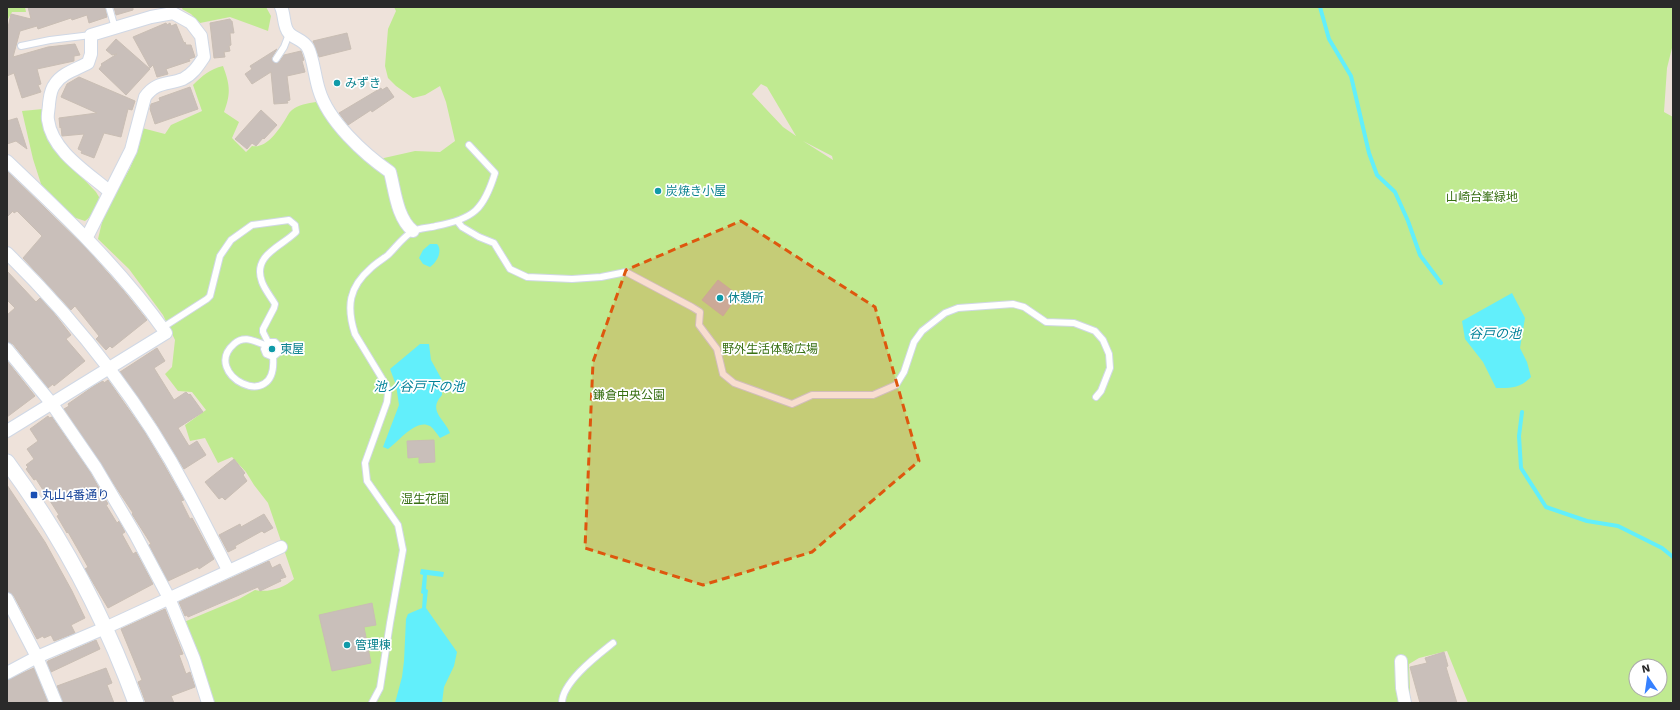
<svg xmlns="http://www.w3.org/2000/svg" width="1680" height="710" font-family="'Work Sans','Noto Sans JP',sans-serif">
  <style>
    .green { fill: #c0ea91; fill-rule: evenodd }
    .water { fill: #62effb }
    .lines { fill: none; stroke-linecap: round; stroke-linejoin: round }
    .stream { stroke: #62effb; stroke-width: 4 }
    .building { fill: #c9bfba; stroke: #c9beb4 }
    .service-casing { stroke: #d0d8e5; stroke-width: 8 }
    .minor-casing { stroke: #d0d8e5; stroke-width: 14 }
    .tertiary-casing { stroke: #d0d8e5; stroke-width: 17 }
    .service { stroke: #fff; stroke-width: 6 }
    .minor { stroke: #fff; stroke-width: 12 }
    .tertiary { stroke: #fff; stroke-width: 15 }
    .marked { fill: #de570e; fill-opacity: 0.2; stroke: #de570e; stroke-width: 3; stroke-dasharray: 8 5; stroke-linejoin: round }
    .culture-dot { fill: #0f9aa8; stroke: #fff; stroke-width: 1.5 }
    .transit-dot { fill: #1a4fb4; stroke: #fff; stroke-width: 1.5 }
    .labels { text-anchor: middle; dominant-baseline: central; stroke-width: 3.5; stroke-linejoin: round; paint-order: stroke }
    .culture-label { font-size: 12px; fill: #0d838f; stroke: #fff; text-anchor: start }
    .park-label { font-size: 12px; fill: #376f12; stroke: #fff }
    .transit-label { font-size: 12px; fill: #164399; stroke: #fff; text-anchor: start }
    .water-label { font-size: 13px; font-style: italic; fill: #028299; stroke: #fff }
  </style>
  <rect width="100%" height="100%" fill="#eee2da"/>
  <g class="green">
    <polygon points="7,7 25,7 26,12 12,12 7,21"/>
    <polygon points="183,7 266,7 271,16 268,31 230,17 200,23 191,14 182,9"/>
    <path d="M394 7H1673V44L1667 68 1664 112 1673 117V703H1468L1447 651 1419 658 1409 664 1410 694 1403 703H213L184 622 239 599 255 590C268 593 284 588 294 579L268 503 254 485 246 472 232 457 218 463 205 438 190 441 185 425 206 410 192 392 178 391 165 374 172 367 175 340 163 315 129 269 98 239 104 214 130 168 139 146 142 128 165 134 171 125 202 111 193 85C202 76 210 69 223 66 230 85 231 93 224 112L239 122 232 138 246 152 252 146C266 149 278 131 285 120 287 117 289 112 292 110 298 105 308 103 316 102L355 151 372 167 384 158 415 151 440 152 455 141 446 102 440 86 425 95 413 98 396 86 388 78 385 66 388 29 396 11ZM761 84 767 87 796 136 783 127 752 94ZM803 141 832 156 833 160ZM1636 666H1660V690H1636Z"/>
    <path d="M43 109C41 149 73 166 96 192L99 197C98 206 92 216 85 221L73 217 42 187 33 159 22 111Z"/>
  </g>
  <g class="water">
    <path d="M430 244H437C443 251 437 262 430 267L423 264 419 258 423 250Z"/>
    <path d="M1512 293 1525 318 1520 348 1527 362 1531 377C1520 388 1512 388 1496 388L1483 362 1465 339 1462 321Z"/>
    <path d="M420 344H429L431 360 442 380V395C427 411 445 419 450 433L440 438C437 434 434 429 430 426 416 418 398 442 388 449L383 447 399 405 396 385 390 369Z"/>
    <polygon points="421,569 444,572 443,577 427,575 426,589 428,590 426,608 457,652 454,666 444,687 442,703 395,703 402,677 404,661 406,619 408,614 422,608 423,594 421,593 423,575 420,574"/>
  </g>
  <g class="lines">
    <g class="stream">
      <polyline points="1320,7 1329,39 1351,76 1369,153 1377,175 1395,192 1408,221 1420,255 1441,283"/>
      <polyline points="1522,412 1519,436 1521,468 1546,507 1587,521 1618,526 1662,548 1673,557"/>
    </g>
  </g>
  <g class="building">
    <polygon points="28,7 105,7 107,17 89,23 87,15 72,20 71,18 38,29 37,26 20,31 13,57 48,47 75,44 80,55 74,56 74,61 37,69 41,84 38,85 41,92 22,98 14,73 7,76 7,32 11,14 31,19"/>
    <polygon points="114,7 133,7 133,10 116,15"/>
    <polygon points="230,19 231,21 232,21 234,33 230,33 231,45 229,46 230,51 224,52 225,57 214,58 210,23"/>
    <polygon points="166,23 167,25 170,23 171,26 176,24 184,43 185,42 186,45 191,45 195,57 189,59 190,61 166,69 168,74 157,77 153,65 150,68 133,37"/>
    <polygon points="347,33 351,49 319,57 313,41"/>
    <polygon points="116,39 150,69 126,95 99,69 102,65 101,64 117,54 112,55 106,50"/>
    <polygon points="277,49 271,59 275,63 279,62 284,55 301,51 304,60 302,61 305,72 287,76 290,100 287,101 288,103 274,104 271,72 252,84 245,74 252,69 250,66"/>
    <polygon points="79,77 135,101 132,110 128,109 121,137 104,133 94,158 81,153 82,151 78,149 84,134 62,136 61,127 60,128 59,118 97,113 61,97 67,84"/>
    <polygon points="190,87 198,109 155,124 150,109 151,104 160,101 159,98"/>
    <polygon points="387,87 394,97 372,112 371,110 348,125 339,113 381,88 382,90"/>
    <polygon points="261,110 277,125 264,139 263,138 256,146 252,143 247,149 235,139"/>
    <polygon points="17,118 27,149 16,141 7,144 7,121"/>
    <polygon points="7,171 86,248 123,290 147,320 112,348 110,346 106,350 96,339 99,336 75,306 71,310 23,258 42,236 17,211 14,213 13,211 7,217"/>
    <polygon points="7,271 36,302 40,298 53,312 71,335 66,339 85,361 54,386 53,384 48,388 13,344 7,342 7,315 15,308 7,300"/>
    <polygon points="718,280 738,295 723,316 702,300"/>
    <polygon points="157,348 165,361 154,368 174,400 186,392 189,395 190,394 203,412 178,428 189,446 197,441 206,455 184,469 156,423 120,372"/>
    <polygon points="7,361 35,396 7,417"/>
    <polygon points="108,380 144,431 163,463 184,500 181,501 190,519 192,518 214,559 199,569 198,567 168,581 149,545 151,544 132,514 133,513 64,409 69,406 68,404 94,386 103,381 104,383"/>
    <polygon points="48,416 49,418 52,417 90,472 108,504 106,505 117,523 119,521 125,532 122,534 133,554 136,552 153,584 108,608 85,569 88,567 68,532 67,533 57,516 59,515 36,479 34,480 26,469 28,467 26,465 34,459 27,449 38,441 30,429"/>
    <polygon points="434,440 435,462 419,463 419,457 408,458 407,441"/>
    <polygon points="234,459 245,473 243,475 247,481 225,500 222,497 219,499 205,482"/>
    <polygon points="7,485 45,542 72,591 85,618 71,625 75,633 54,641 51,635 44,638 43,636 37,639 14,596 7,592"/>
    <polygon points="264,514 273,528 264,533 262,531 235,546 236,548 228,552 219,535 240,524 241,527"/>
    <polygon points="269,561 272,568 280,564 286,577 280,579 281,581 260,591 258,587 188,617 187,615 185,616 179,602"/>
    <polygon points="372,603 376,625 364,627 371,663 332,671 319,615"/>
    <polygon points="165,609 183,654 179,655 186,674 190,672 195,687 171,696 174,703 146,703 138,682 142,680 121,629"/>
    <polygon points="96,640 100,649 51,672 47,663 48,661"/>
    <polygon points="1444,652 1448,666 1446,667 1457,703 1420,703 1410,667 1427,663 1425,658"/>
    <polygon points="34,668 48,703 7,703 7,680"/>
    <polygon points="106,668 112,683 107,685 114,703 63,703 57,686"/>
  </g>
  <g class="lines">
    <g class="service-casing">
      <g id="service">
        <polyline points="109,7 115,28"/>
        <polyline points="21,46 50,40 91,35"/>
        <polyline points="276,59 284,47 289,34"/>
        <polyline points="458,222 462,227 479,237 494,243 510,269 527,277 572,279 601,277 626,272 692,307 700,312 699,325 717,349 723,374 734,383 792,404 812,395 873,395 896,385 904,372 914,342 922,331 945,313 958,308 1013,304 1024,307 1046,322 1074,323 1095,331 1103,340 1109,354 1110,368 1101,391 1096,397"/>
        <path d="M162 328 207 299 210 296 220 256 231 240 252 225 289 220 295 225 296 232C281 247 252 255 262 282 265 290 271 297 275 304L274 308 263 329V332L268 342"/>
        <path d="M265 345C254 341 244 335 234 344 200 374 278 415 273 357L266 354 264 349 268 342H275L280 347 278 353 273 357"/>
        <path d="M372 703 380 688 390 623 403 550 398 525 367 481 365 463 387 402 388 393 386 385 355 334C346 306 349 287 371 268 376 263 383 259 388 255 396 247 403 237 413 231 419 228 429 228 436 226 474 219 484 209 495 173L469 145"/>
        <path d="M562 703C562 682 598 655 613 643"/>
      </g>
    </g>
    <g class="minor-casing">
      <g id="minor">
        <path d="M281 7C285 15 283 27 289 33 294 39 303 39 308 48 313 57 315 78 319 90 328 121 364 154 390 172 395 191 397 218 413 231"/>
        <path d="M7 161C64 215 121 269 166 333L7 431"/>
        <path d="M87 237 131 150 145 97C156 81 168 85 183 79 193 74 198 66 204 57L201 36 191 23 173 13 151 17 91 35V54L88 63C77 69 62 73 55 84 50 90 50 97 49 104 49 109 47 115 48 120 52 151 87 172 109 191"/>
        <path d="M7 253C78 323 141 403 188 492 202 518 215 544 228 570"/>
        <polyline points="7,349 52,404 96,468 135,534 169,598 194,659 208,703"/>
        <polyline points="7,599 37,657 56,703"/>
        <polyline points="1401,661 1402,688 1405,703"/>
        <polyline points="7,673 37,657 105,628 281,547"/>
      </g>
    </g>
    <g class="tertiary-casing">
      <path id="tertiary" d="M7 462C61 535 105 618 136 703"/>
    </g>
    <use href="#service" class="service"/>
    <use href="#minor" class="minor"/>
    <use href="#tertiary" class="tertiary"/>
  </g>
  <path class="marked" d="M741 221 875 307 919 461 812 552 703 585 585 548 593 362 626 270Z"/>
  <g class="culture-dot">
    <circle cx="337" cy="83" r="4"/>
    <circle cx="658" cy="191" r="4"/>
    <circle cx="720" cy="298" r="4"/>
    <circle cx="272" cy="349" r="4"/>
    <circle cx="347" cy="645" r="4"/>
  </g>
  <rect class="transit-dot" x="30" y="491" width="8" height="8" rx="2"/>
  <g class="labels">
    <g class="culture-label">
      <text x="345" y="83">みずき</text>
      <text x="666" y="191">炭焼き小屋</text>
      <text x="728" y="298">休憩所</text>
      <text x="280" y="349">東屋</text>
      <text x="355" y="645">管理棟</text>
    </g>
    <g class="park-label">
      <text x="1482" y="197">山崎台峯緑地</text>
      <text x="770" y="349">野外生活体験広場</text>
      <text x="629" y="395">鎌倉中央公園</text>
      <text x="425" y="499">湿生花園</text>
    </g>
    <g class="transit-label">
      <text x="42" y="495">丸山4番通り</text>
    </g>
    <g class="water-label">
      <text x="1495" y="333">谷戸の池</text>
      <text x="419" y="386">池ノ谷戸下の池</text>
    </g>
  </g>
  <rect width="1680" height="710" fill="none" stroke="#2a2a2a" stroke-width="16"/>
  <g transform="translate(1648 678) rotate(347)"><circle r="19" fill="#ffffff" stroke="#aaaaaa"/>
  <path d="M0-3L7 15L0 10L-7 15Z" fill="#3681ff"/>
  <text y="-6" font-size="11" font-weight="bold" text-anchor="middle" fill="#2a2a2a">N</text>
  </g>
</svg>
